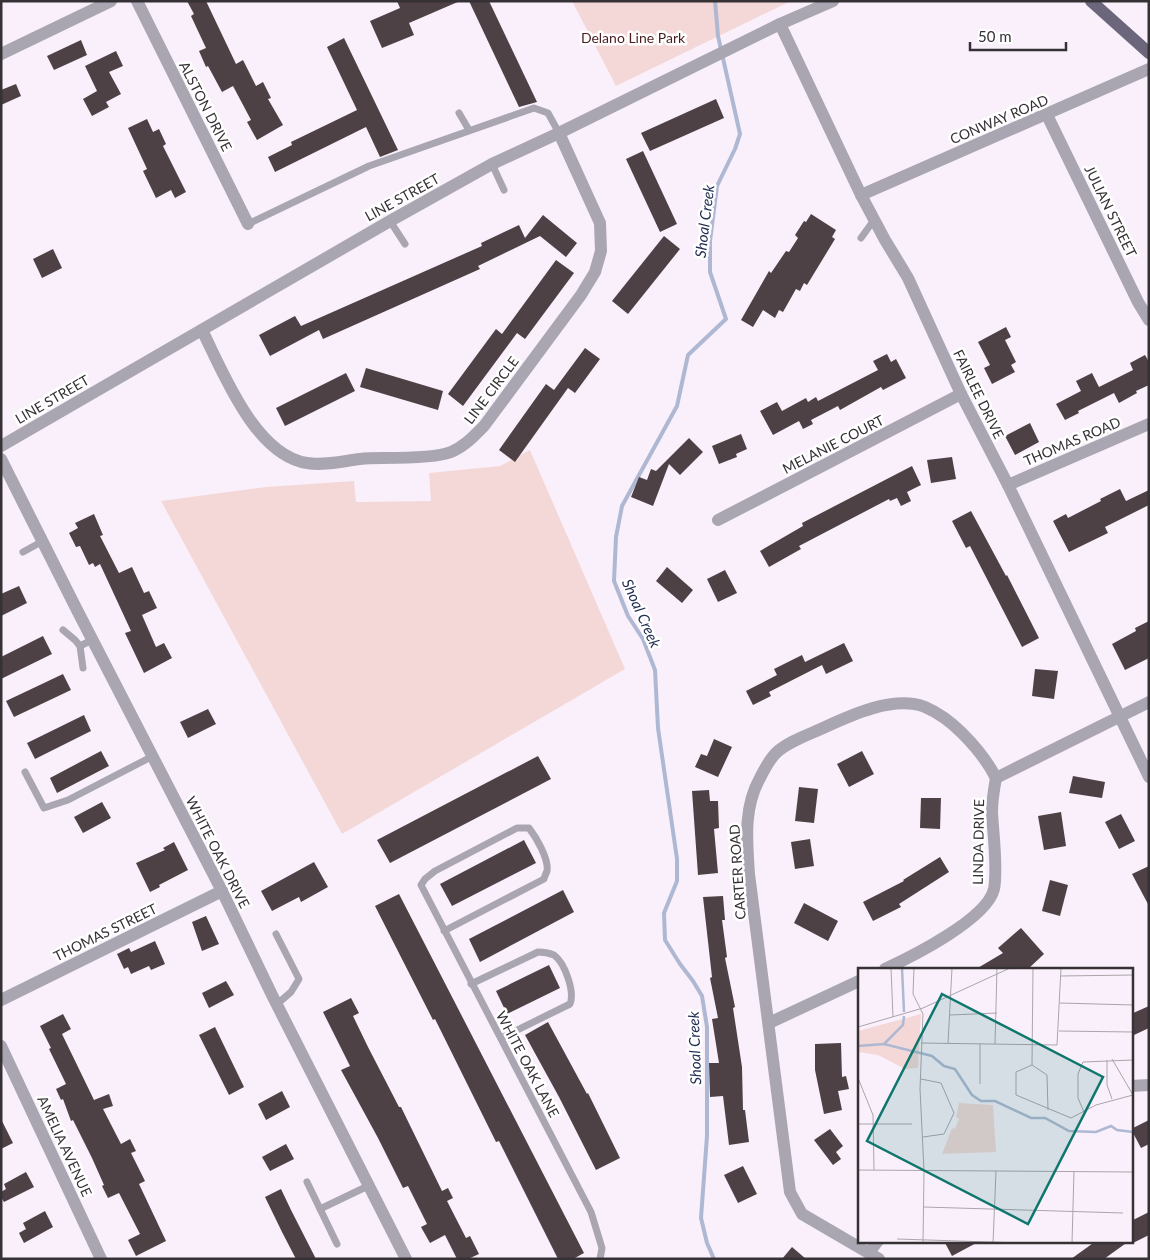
<svg xmlns="http://www.w3.org/2000/svg" width="1150" height="1260" font-family="Lato,sans-serif">
  <style>
    .green { fill: #f4d8d8 }
    .lines { fill: none; stroke-linecap: round; stroke-linejoin: round }
    .stream { stroke: #afb8d3; stroke-width: 4 }
    .building { fill: #4e4146 }
    .service { stroke: #a9a6b2; stroke-width: 7 }
    .minor { stroke: #a9a6b2; stroke-width: 12 }
    .tertiary { stroke: #a9a6b2; stroke-width: 12 }
    .primary { stroke: #6b667b; stroke-width: 12 }
    .labels { text-anchor: middle; dominant-baseline: central; stroke-width: 5; stroke-linejoin: round; paint-order: stroke }
    .park-label { font-size: 14px; fill: #4c1e20; stroke: #fff }
    .street-label { font-size: 14px; fill: #353135; stroke: #fff }
    .water-label { font-size: 15px; font-style: italic; fill: #232e54; stroke: #fff }
    .inset-river { fill: none; stroke: #afb8d3; stroke-width: 2.5 }
    .inset-road { fill: none; stroke: #aba4ac; stroke-width: 1 }
    .view { fill: #0f766e; fill-opacity: 0.15; stroke: #0f766e; stroke-width: 2.5 }
    .inset-edge { fill: none; stroke: #353135; stroke-width: 2.5 }
  </style>
  <rect width="100%" height="100%" fill="#faf0fb"/>
  <g class="green">
    <polygon points="572,1 791,1 616,86"/>
    <polygon points="530,450 625,669 342,834 161,501 266,487 354,481 356,502 431,501 429,473 500,466"/>
  </g>
  <g class="lines">
    <polyline class="stream" points="714,1259 707,1243 701,1218 707,1136 707,1027 702,996 693,981 680,964 665,940 664,913 677,881 677,859 658,728 655,670 643,639 628,616 614,581 616,537 622,506 677,406 688,355 726,319 710,272 710,241 717,186 735,149 740,134 718,36 715,1"/>
  </g>
  <g class="building">
    <polygon points="187,1 206,1 236,64 243,60 256,86 263,82 271,98 268,99 283,125 257,140 247,122 251,120 233,86 222,92 208,66 206,67 199,51 206,48 191,16 194,14"/>
    <polygon points="397,1 460,1 409,23 414,35 382,48 370,21 400,8"/>
    <polygon points="469,1 489,1 537,102 519,107"/>
    <polygon points="344,38 398,150 380,157 366,127 275,172 268,157 292,145 291,142 357,110 327,47"/>
    <polygon points="81,40 87,55 54,70 47,56"/>
    <polygon points="116,51 123,66 109,72 121,94 106,102 109,107 92,116 83,99 97,91 85,66"/>
    <polygon points="16,84 21,96 1,105 1,90"/>
    <polygon points="716,99 724,118 650,151 641,133"/>
    <polygon points="147,119 153,132 159,129 166,144 163,146 186,192 175,198 171,190 156,198 143,171 147,169 128,128"/>
    <polygon points="643,151 677,224 660,232 626,159"/>
    <polygon points="811,214 836,230 832,237 835,239 807,285 804,283 800,291 796,289 783,312 779,310 775,318 763,310 753,327 741,320 769,271 771,273 786,251 789,252 798,238 795,235 804,221 806,222"/>
    <polygon points="543,215 577,243 566,257 540,236 478,266 480,269 323,339 319,330 270,356 259,335 295,316 301,326 482,246 481,243 519,225 525,238"/>
    <polygon points="664,236 680,249 628,314 612,301"/>
    <polygon points="53,249 62,268 42,278 33,259"/>
    <polygon points="556,260 574,273 525,339 517,333 463,406 448,394 496,329 502,334"/>
    <polygon points="1006,327 1011,337 1005,340 1016,362 1011,365 1015,372 992,384 984,368 990,365 978,342"/>
    <polygon points="585,348 600,359 575,393 568,388 515,462 499,450 546,384 554,390"/>
    <polygon points="887,354 891,362 896,359 906,378 883,390 881,387 840,410 838,406 811,420 813,424 803,429 799,421 773,435 760,411 777,402 782,411 806,398 808,402 816,397 818,401 878,370 873,361"/>
    <polygon points="1145,355 1149,362 1149,385 1136,391 1137,393 1119,403 1114,393 1078,411 1079,413 1065,420 1056,404 1081,391 1076,381 1092,373 1099,387 1133,370 1130,363"/>
    <polygon points="366,368 443,391 438,410 360,387"/>
    <polygon points="346,373 355,391 285,426 276,408"/>
    <polygon points="1030,423 1039,442 1015,455 1005,436"/>
    <polygon points="741,434 747,449 736,454 737,457 719,464 712,446"/>
    <polygon points="689,438 703,452 680,475 669,464 653,506 631,497 639,477 647,480 651,469 656,471"/>
    <polygon points="952,457 956,479 931,483 927,460"/>
    <polygon points="912,466 921,485 907,492 911,501 901,506 897,498 890,501 889,499 799,546 801,549 769,567 760,551 803,526 802,523"/>
    <polygon points="1120,489 1126,501 1149,490 1149,505 1105,527 1108,533 1069,552 1053,521 1066,514 1068,518 1101,501 1100,499"/>
    <polygon points="971,511 1006,576 1007,575 1039,638 1022,647 970,546 966,548 952,521"/>
    <polygon points="94,514 103,535 100,536 119,573 132,567 144,593 149,591 157,608 142,615 156,647 164,643 172,658 144,673 125,633 131,631 100,564 95,567 93,563 89,565 80,546 76,547 69,533 78,528 75,523"/>
    <polygon points="667,567 693,590 682,603 656,581"/>
    <polygon points="725,570 737,593 718,602 707,579"/>
    <polygon points="19,586 27,603 1,616 1,594"/>
    <polygon points="1149,621 1149,658 1125,670 1112,644 1136,631 1135,628"/>
    <polygon points="43,636 52,654 1,679 1,657"/>
    <polygon points="844,643 853,661 826,674 822,665 769,692 771,696 753,705 746,691 777,675 774,669 802,655 805,662"/>
    <polygon points="1035,669 1058,671 1054,699 1032,696"/>
    <polygon points="63,674 71,690 14,717 6,701"/>
    <polygon points="208,709 216,724 188,738 180,722"/>
    <polygon points="84,715 91,731 35,759 27,743"/>
    <polygon points="714,739 732,747 718,777 695,767 701,754 707,756"/>
    <polygon points="101,751 109,766 57,793 50,778"/>
    <polygon points="862,751 874,774 849,787 837,764"/>
    <polygon points="538,756 551,779 390,863 377,840"/>
    <polygon points="1073,776 1105,782 1102,798 1069,793"/>
    <polygon points="799,787 818,789 814,823 795,821"/>
    <polygon points="709,790 710,801 718,801 719,828 714,829 718,873 698,875 692,791"/>
    <polygon points="921,798 941,798 940,829 920,828"/>
    <polygon points="102,802 111,818 83,833 74,817"/>
    <polygon points="1061,812 1066,846 1044,850 1038,816"/>
    <polygon points="1121,814 1135,841 1119,849 1105,822"/>
    <polygon points="810,839 814,866 795,869 791,842"/>
    <polygon points="524,840 536,863 452,906 440,884"/>
    <polygon points="174,842 188,870 159,885 160,887 150,892 136,863 165,850 163,848"/>
    <polygon points="940,857 949,872 899,904 901,907 873,921 863,902 904,881 903,880"/>
    <polygon points="314,862 328,887 301,902 299,897 272,911 261,891"/>
    <polygon points="1149,866 1149,906 1132,874"/>
    <polygon points="1050,880 1068,885 1060,916 1042,911"/>
    <polygon points="563,890 574,912 480,962 469,939"/>
    <polygon points="399,894 584,1253 573,1259 558,1259 499,1141 496,1142 435,1019 433,1020 375,906"/>
    <polygon points="723,896 725,920 722,920 727,957 725,958 735,1007 733,1008 742,1067 743,1110 745,1110 749,1142 729,1145 723,1096 710,1097 709,1063 719,1063 712,1019 718,1018 710,978 712,977 703,897"/>
    <polygon points="804,903 838,921 828,941 794,923"/>
    <polygon points="206,916 219,944 202,951 192,922"/>
    <polygon points="1021,928 1044,954 1028,969 976,969 1003,953 998,948"/>
    <polygon points="155,941 165,964 151,970 149,966 131,974 128,967 124,969 117,954 129,948 131,952"/>
    <polygon points="549,965 560,988 507,1014 496,991"/>
    <polygon points="226,981 234,995 209,1008 202,993"/>
    <polygon points="351,998 359,1013 353,1016 368,1047 399,1107 401,1107 442,1191 448,1188 453,1198 447,1201 466,1238 470,1236 479,1254 468,1259 457,1259 445,1235 430,1243 421,1227 427,1224 408,1186 403,1188 378,1138 341,1070 350,1066 323,1012"/>
    <polygon points="1149,1006 1149,1028 1134,1035 1131,1029 1131,1014"/>
    <polygon points="63,1014 71,1029 62,1034 94,1100 109,1094 113,1106 103,1109 121,1144 130,1139 136,1151 131,1153 145,1181 139,1184 166,1241 136,1256 128,1240 140,1234 119,1193 108,1198 102,1186 104,1185 92,1158 73,1120 71,1121 63,1099 61,1100 56,1089 66,1084 49,1049 51,1048 40,1026"/>
    <polygon points="548,1022 587,1094 588,1093 620,1158 596,1170 559,1097 525,1035"/>
    <polygon points="215,1027 244,1087 229,1095 199,1035"/>
    <polygon points="841,1043 842,1077 846,1076 849,1089 838,1091 842,1110 824,1114 815,1070 815,1044"/>
    <polygon points="282,1091 290,1107 266,1120 258,1104"/>
    <polygon points="1,1119 13,1143 1,1149"/>
    <polygon points="1149,1120 1149,1144 1141,1148 1131,1129"/>
    <polygon points="830,1129 843,1146 836,1152 841,1159 833,1165 814,1140"/>
    <polygon points="286,1144 294,1159 270,1171 262,1157"/>
    <polygon points="743,1166 757,1194 738,1203 724,1175"/>
    <polygon points="26,1172 34,1187 4,1202 1,1197 1,1192 6,1189 4,1184"/>
    <polygon points="281,1189 291,1210 316,1259 296,1259 282,1232 265,1197"/>
    <polygon points="45,1211 53,1227 24,1243 19,1233 26,1229 23,1223"/>
    <polygon points="1149,1212 1149,1235 1131,1244 1131,1221"/>
    <polygon points="944,1241 980,1241 952,1256"/>
    <polygon points="1096,1241 1129,1241 1104,1259 1071,1259"/>
    <polygon points="792,1247 806,1259 782,1259"/>
  </g>
  <g class="lines">
    <g class="service">
      <polyline points="459,113 469,130"/>
      <polyline points="492,164 504,190"/>
      <polyline points="390,221 405,244"/>
      <polyline points="248,224 369,166 534,108 548,113 559,133"/>
      <polyline points="861,238 874,220"/>
      <polyline points="23,552 43,541"/>
      <polyline points="63,630 75,640 80,646 92,640"/>
      <polyline points="80,646 83,668"/>
      <polyline points="25,772 44,808 68,800 153,756"/>
      <path d="M444 931 544 879C544 878 547 871 547 871 549 859 536 837 529 828H517L435 871 425 879 421 885 591 1212 602 1248 600 1259"/>
      <polyline points="276,934 299,979 291,992 276,1005"/>
      <path d="M471 984 538 952C543 952 549 953 554 955 565 963 575 992 570 1004L501 1038"/>
      <polyline points="307,1182 337,1244"/>
      <polyline points="320,1209 368,1186"/>
    </g>
    <g class="minor">
      <polyline points="137,1 248,224"/>
      <polyline points="780,24 861,195 885,240 908,278 961,394 1008,485 1149,777"/>
      <polyline points="1,54 111,1"/>
      <polyline points="1047,115 1138,302 1149,320"/>
      <polyline points="861,195 1149,69"/>
      <path d="M202 330C223 372 255 455 307 463 324 466 343 461 360 459 368 458 375 458 383 458 400 458 436 458 451 452 464 447 474 436 484 426L581 295 595 272 601 251 600 223 559 133"/>
      <polyline points="1,459 77,610 222,891 272,995 406,1259"/>
      <polyline points="1008,485 1149,424"/>
      <polyline points="718,520 961,394"/>
      <polyline points="996,778 1149,702"/>
      <path d="M885 969C913 956 987 919 994 889 998 869 993 833 992 812 992 801 994 789 996 778"/>
      <polyline points="1,1000 222,891"/>
      <polyline points="769,1023 859,981"/>
      <polyline points="1,1046 101,1259"/>
      <polyline points="1131,1086 1149,1085"/>
      <polyline points="869,1252 878,1241"/>
      <path d="M879 1259 802 1214 790 1192 749 874C747 842 743 808 760 778 764 770 770 759 776 753 787 742 810 734 823 728 851 715 894 695 925 707 939 713 951 722 962 733 976 747 987 760 996 778"/>
    </g>
    <polyline class="tertiary" points="1,446 390,221 492,164 559,133 780,24 833,1"/>
    <polyline class="primary" points="1091,1 1149,53"/>
  </g>
  <g class="labels">
    <g class="park-label">
      <text x="633" y="37">Delano Line Park</text>
    </g>
    <g class="street-label">
      <text transform="translate(206 106) rotate(63)">ALSTON DRIVE</text>
      <text transform="translate(999 119) rotate(-23)">CONWAY ROAD</text>
      <text transform="translate(402 197) rotate(-29)">LINE STREET</text>
      <text transform="translate(1111 211) rotate(64)">JULIAN STREET</text>
      <text transform="translate(491 390) rotate(-53)">LINE CIRCLE</text>
      <text transform="translate(979 394) rotate(64)">FAIRLEE DRIVE</text>
      <text transform="translate(52 399) rotate(-30)">LINE STREET</text>
      <text transform="translate(1072 441) rotate(-23)">THOMAS ROAD</text>
      <text transform="translate(833 444) rotate(-27)">MELANIE COURT</text>
      <text transform="translate(978 842) rotate(-89)">LINDA DRIVE</text>
      <text transform="translate(218 852) rotate(63)">WHITE OAK DRIVE</text>
      <text transform="translate(737 872) rotate(-94)">CARTER ROAD</text>
      <text transform="translate(105 932) rotate(-26)">THOMAS STREET</text>
      <text transform="translate(528 1064) rotate(62)">WHITE OAK LANE</text>
      <text transform="translate(65 1146) rotate(65)">AMELIA AVENUE</text>
    </g>
    <g class="water-label">
      <text transform="translate(704 221) rotate(-83)">Shoal Creek</text>
      <text transform="translate(642 613) rotate(66)">Shoal Creek</text>
      <text transform="translate(694 1048) rotate(-92)">Shoal Creek</text>
    </g>
  </g>
  <g transform="translate(858 968)">
    <rect width="275" height="275" fill="#faf0fb"/>
    <path d="M63 46 60 100 47 101 20 87 0 84V63ZM101 135 135 137 138 184 84 186 94 160 97 161 101 151 98 149Z" fill="#f4d8d8"/>
    <path class="inset-river" d="M44 0 46 44M26 76 45 57 46 48M0 78 26 76 74 88 86 98 97 101 114 127 123 133H137L173 150H187L211 163 238 164 253 158 259 162 275 164"/>
    <path class="inset-road" d="M33 0 35 49M56 0 55 26 65 46 62 121 66 203 65 275M203 8 275 7M202 35 275 37M92 47 139 45M0 59 65 40 152 0M201 63 275 64M63 75 199 77 203 0M90 76 94 0M122 76V116M137 76 139 0M254 91 275 127M249 92V117L254 131M174 97 158 104V127L213 150 238 137 275 127M174 97 175 0M174 97 189 107 190 142M0 110 15 147 16 202M63 111 83 115 96 145 86 166 65 169M226 144 220 130V106L225 94 275 92M0 156H54M0 202 275 204M66 239 265 245M39 271 163 275M135 275 138 203M214 275 216 203"/>
    <path class="view" d="M84 26 245 109 170 256 9 173Z"/>
    <rect width="275" height="275" class="inset-edge"/>
  </g>
  <rect width="1150" height="1260" fill="none" stroke="#353135" stroke-width="5"/>
  <path d="M970 42v8h96v-8" fill="none" stroke="#353135" stroke-width="2.5"/>
  <text x="978" y="42" font-size="15" fill="#353135" stroke="#ffffff" stroke-width="4" paint-order="stroke">50 m</text>
</svg>
